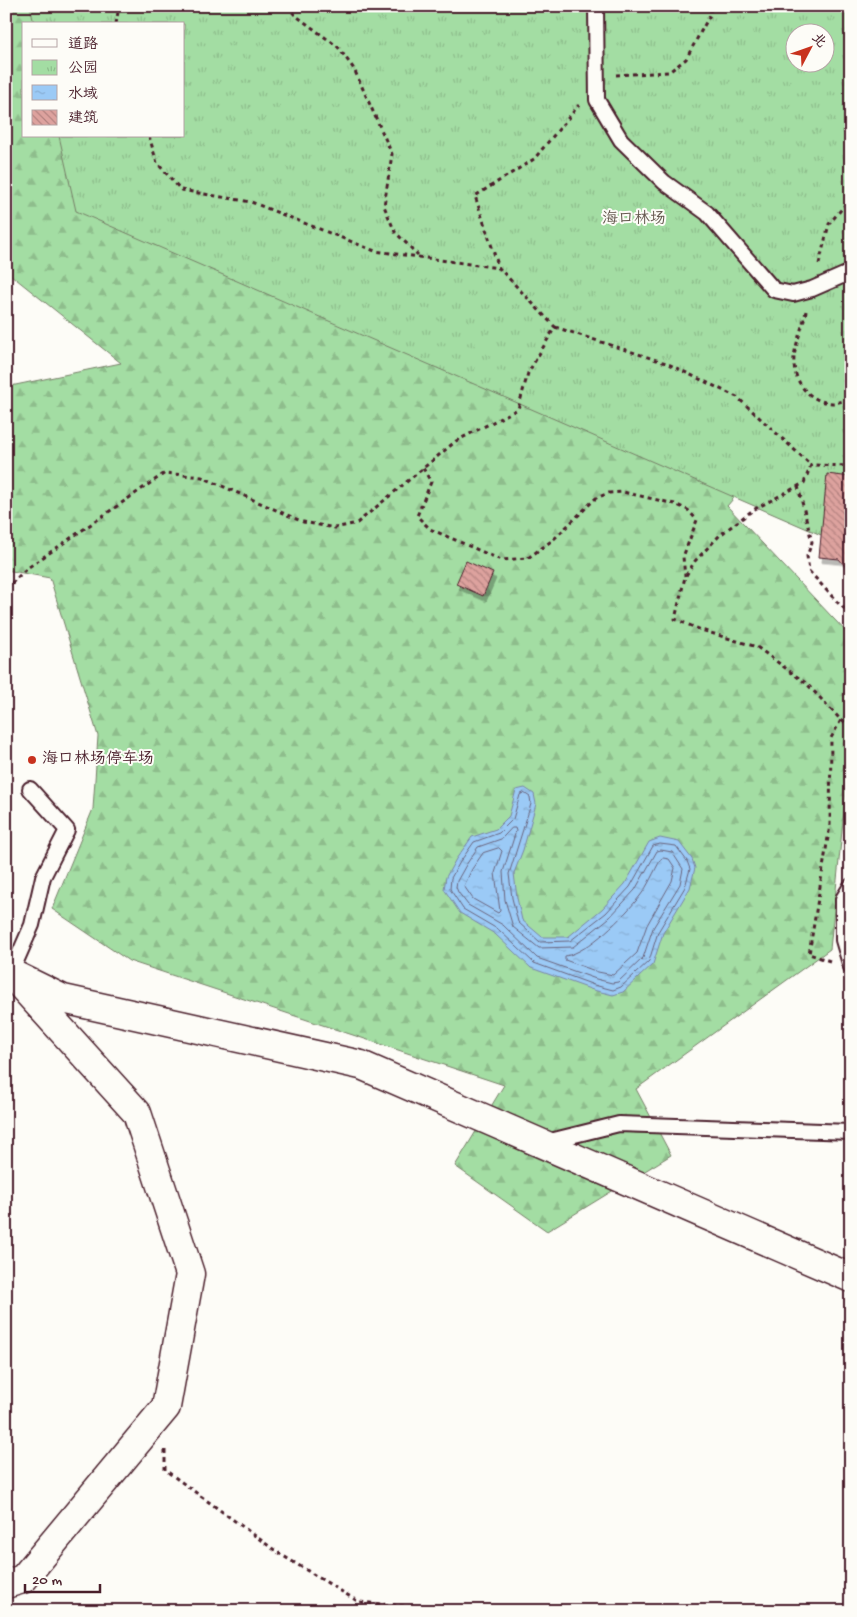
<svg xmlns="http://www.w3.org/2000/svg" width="857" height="1617" font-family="'Gochi Hand','LXGW WenKai TC',sans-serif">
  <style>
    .forest { fill: url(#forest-firs); stroke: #767e67 }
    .park { fill: url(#park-tufts); stroke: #767e67; fill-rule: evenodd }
    .water { fill: url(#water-ripples); stroke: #7b86a5 }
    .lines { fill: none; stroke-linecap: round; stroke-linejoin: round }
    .shore { stroke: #6a637c; stroke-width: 1 }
    .building { fill: url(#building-back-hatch); stroke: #4a1f2b; filter: url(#shadow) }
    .lane-casing { stroke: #4a1f2b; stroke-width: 18 }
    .street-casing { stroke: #4a1f2b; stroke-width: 31 }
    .secondary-casing { stroke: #4a1f2b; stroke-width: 31 }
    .path { stroke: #4a1f2b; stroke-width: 3; stroke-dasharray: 4 4; stroke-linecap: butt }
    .lane { stroke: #fdfcf7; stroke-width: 14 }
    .street { stroke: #fdfcf7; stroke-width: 28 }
    .secondary { stroke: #fdfcf7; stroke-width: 28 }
    .poi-dot { fill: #c8321e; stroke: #fdfcf7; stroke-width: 2 }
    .labels { text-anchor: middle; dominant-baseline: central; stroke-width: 4; stroke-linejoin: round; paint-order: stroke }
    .park-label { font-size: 16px; fill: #65584f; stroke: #fdfcf7 }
    .poi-label { font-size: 16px; fill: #4a1f2b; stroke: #fdfcf7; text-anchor: start }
  </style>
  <defs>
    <pattern id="forest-firs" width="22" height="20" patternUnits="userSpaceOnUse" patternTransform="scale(1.25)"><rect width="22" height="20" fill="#a3dda3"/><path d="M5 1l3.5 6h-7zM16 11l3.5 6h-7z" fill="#8ebd8c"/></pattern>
    <pattern id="park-tufts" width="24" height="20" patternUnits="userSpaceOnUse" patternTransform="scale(1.25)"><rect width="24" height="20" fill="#a3dda3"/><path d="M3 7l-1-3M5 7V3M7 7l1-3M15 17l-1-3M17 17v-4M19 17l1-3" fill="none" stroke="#8ebd8c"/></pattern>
    <pattern id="water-ripples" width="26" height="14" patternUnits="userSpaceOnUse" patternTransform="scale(1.25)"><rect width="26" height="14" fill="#9bcaf6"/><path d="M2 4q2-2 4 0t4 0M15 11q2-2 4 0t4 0" fill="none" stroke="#87add3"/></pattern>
    <pattern id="building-back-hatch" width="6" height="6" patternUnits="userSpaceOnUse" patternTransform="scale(1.25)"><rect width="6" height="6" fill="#dda29e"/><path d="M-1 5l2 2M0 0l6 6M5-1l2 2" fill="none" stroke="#b58381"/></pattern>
    <filter id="shadow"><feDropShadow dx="3" dy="5.5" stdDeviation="0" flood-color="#0004"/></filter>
  </defs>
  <rect width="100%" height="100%" fill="#fdfcf7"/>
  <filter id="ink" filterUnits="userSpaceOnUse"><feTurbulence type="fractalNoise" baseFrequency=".02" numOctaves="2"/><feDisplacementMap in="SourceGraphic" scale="10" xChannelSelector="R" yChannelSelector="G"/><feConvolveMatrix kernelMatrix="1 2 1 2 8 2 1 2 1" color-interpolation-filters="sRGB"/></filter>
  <g filter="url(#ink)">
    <polygon class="forest" points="6,6 102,6 113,24 24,24 24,136 184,136 801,420 727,506 851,637 851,742 830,949 636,1089 671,1155 547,1231 455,1166 504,1085 129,961 52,909 93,809 98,736 50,578 6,570 6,387 121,363 6,271"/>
    <path class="park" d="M30 6H851V548L76 211 59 136H184V24H34ZM794 32H824V62H794Z"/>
    <polygon class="water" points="525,788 534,794 536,804 523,850 514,873 517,898 522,920 542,937 568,937 602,909 625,884 649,842 660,838 679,842 692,859 695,868 690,888 663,933 653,964 623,992 613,995 593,990 531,968 495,934 460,913 444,889 446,877 456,859 472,837 496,829 509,816 516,790"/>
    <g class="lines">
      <g class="shore">
        <polygon points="524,793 530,797 531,804 509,874 512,898 518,922 540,942 570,941 606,913 630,887 653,846 660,844 676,846 687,861 690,869 685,887 658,932 649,961 621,987 613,990 594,985 534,963 499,930 463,909 450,889 451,878 460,862 474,842 499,833 513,819 520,795"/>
        <polygon points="512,828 515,828 516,831 503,872 505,900 513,927 539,948 573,947 609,918 635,890 657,851 661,850 672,852 683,869 680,884 653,928 643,958 618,982 612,983 596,979 537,958 503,925 468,905 458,892 456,887 457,881 466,865 478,847 501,839"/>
        <polygon points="499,848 502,851 495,873 500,911 498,913 473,899 464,886 472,869 483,853"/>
        <path d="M663 858 669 859 675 868 672 881 647 925 637 953 613 975 598 972 565 960V956C588 953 625 915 640 896 648 886 654 871 661 859Z"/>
      </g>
    </g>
    <g class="building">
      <polygon points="827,474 851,477 851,573 839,559 819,557"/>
      <polygon points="466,561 493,573 483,596 456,584"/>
    </g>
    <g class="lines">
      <g class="lane-casing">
        <g id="lane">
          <polyline points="596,6 597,100 621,140 664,182 707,213 774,290 793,294 812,289 851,272"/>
          <polyline points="851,886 843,899 843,940 851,967"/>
          <polyline points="11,973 32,925 43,877 67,830 30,789"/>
          <polyline points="546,1142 619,1124 851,1132"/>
        </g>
      </g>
      <g class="street-casing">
        <polyline id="street" points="6,1584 23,1579 166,1407 190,1274 137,1113 11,974"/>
      </g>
      <g class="secondary-casing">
        <polyline id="secondary" points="6,971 63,999 361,1065 851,1278"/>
      </g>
      <g class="path">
        <polyline points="287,6 295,15 338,47 354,69 392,154 384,206 395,232 418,255"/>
        <polyline points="116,24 119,6"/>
        <polyline points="616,75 669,72 686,59 711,13 710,6"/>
        <polyline points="149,136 157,163 181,190 251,202 375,251 499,268"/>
        <polyline points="819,264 829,224 850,199 851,195"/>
        <path d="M806 311C803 326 796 342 794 357 792 380 808 402 832 403 838 403 845 400 851 398"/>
        <polyline points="555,327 666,363 737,397 811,465"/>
        <polyline points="423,468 431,482 417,516 430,529 501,560 528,558 554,539 596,498 609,493 623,492 675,504 688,510 697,520 683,557 685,576"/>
        <polyline points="798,486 812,542 807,556 809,571 839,604 851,614"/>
        <polyline points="6,589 26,569 165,473 202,477 303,522 335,528 357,523 456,441 518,409 528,373 555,327 499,268 475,196 534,159 579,105"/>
        <polyline points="841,720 851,727"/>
        <polyline points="830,961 809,954 830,825 831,738 841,720 807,684 757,647 701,630 675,619 685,577 695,561 720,535 753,510 804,483 811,465 851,466"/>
        <polyline points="165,1450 165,1470 280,1554 359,1602 423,1608 429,1611"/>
      </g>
      <use href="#lane" class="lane"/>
      <use href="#street" class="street"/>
      <use href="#secondary" class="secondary"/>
    </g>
  </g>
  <circle class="poi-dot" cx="32" cy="760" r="5"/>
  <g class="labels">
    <g class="park-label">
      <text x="634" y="220">海口林场</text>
    </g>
    <g class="poi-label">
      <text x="42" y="760">海口林场停车场</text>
    </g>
  </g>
  <rect width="857" height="1617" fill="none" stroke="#fdfcf7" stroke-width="25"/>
  <rect x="12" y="12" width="832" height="1592" fill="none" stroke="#4a1f2b" stroke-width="2" filter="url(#ink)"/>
  <rect x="22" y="22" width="162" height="115" fill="#fdfcf7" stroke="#b5a4a5"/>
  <rect x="32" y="39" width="25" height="8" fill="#fdfcf7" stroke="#b5a4a5"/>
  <text x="68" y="48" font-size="15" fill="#4a1f2b">道路</text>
  <rect x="32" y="60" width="25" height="15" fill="url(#park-tufts)" stroke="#b5a4a5"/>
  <text x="68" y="72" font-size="15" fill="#4a1f2b">公园</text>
  <rect x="32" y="85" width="25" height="15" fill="url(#water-ripples)" stroke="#b5a4a5"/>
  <text x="68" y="98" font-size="15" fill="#4a1f2b">水域</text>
  <rect x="32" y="110" width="25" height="15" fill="url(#building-back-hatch)" stroke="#b5a4a5"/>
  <text x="68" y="122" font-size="15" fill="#4a1f2b">建筑</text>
  <g transform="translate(810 48) rotate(49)"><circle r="24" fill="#fdfcf7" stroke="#b5a4a5"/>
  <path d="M0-4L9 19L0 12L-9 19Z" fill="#c8321e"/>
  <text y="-8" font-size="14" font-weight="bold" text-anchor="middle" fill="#4a1f2b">北</text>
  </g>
  <path d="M25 1584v8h75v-8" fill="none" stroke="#4a1f2b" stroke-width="2.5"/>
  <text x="32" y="1584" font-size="15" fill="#4a1f2b" stroke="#fdfcf7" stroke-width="4" paint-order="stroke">20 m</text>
</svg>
